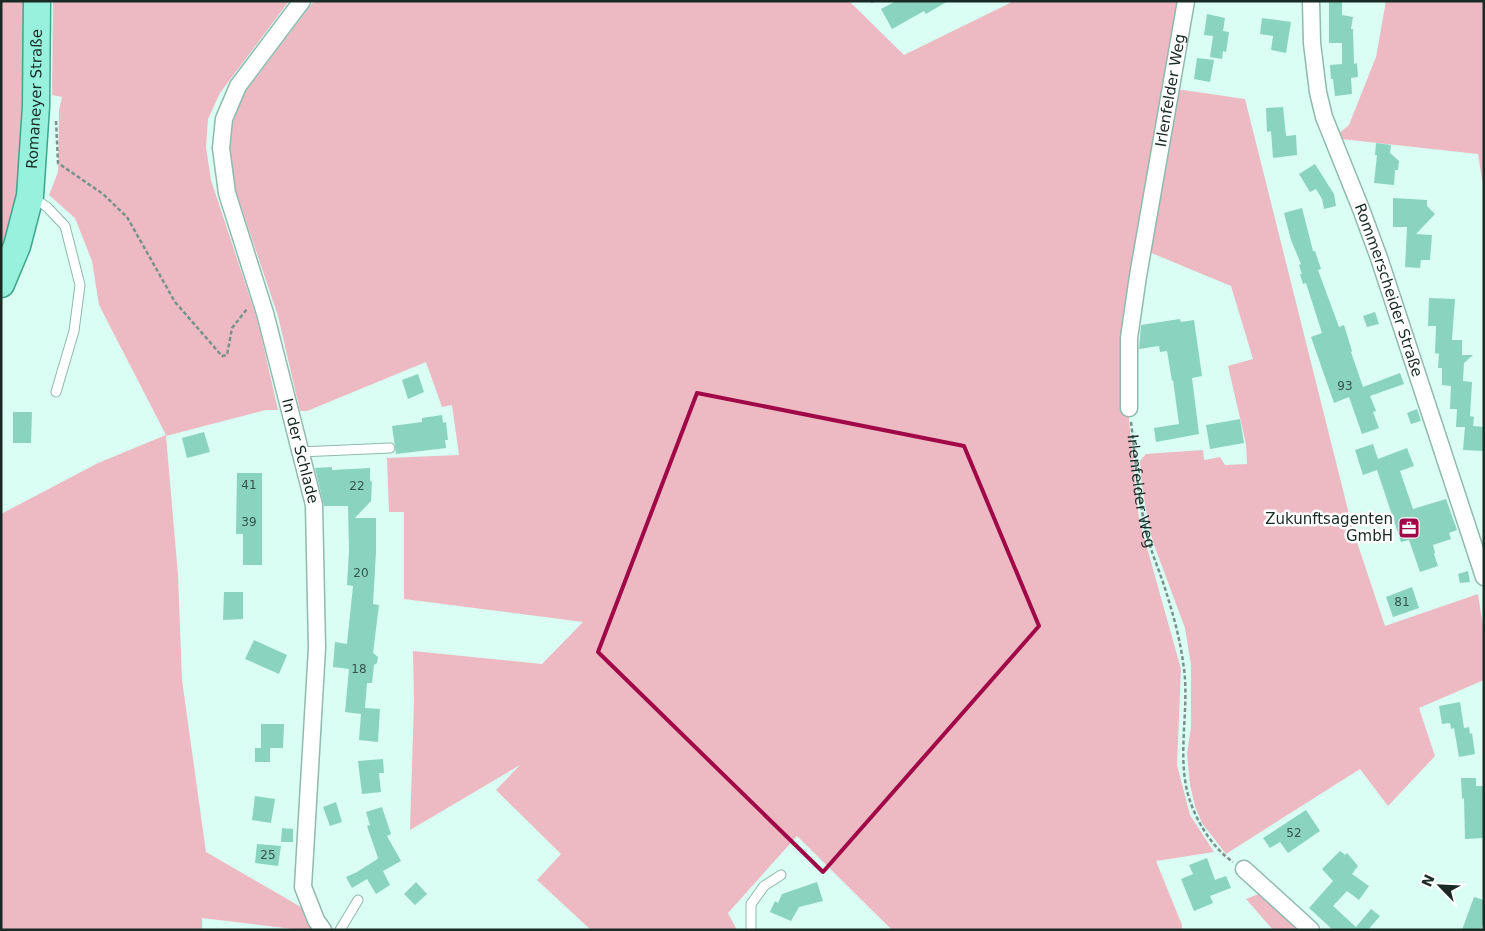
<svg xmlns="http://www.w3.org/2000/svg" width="1485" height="931" font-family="'DejaVu Sans',sans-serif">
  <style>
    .green { fill: #edb9c2 }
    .building { fill: #8ad3bf }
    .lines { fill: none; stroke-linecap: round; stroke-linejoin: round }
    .service-casing { stroke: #8fbaad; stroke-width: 11 }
    .minor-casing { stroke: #8fbaad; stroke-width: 19 }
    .primary-casing { stroke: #3fa68d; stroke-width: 29 }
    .path { stroke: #78928a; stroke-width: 2.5; stroke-dasharray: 4 2.5; stroke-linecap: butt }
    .service { stroke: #fff; stroke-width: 9 }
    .minor { stroke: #fff; stroke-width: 16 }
    .primary { stroke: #98f1dc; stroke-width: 26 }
    .marked { fill: none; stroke: #a10848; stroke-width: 4; stroke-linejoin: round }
    .labels { text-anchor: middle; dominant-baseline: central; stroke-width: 5; stroke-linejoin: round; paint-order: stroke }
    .number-label { font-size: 12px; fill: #35544c }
    .street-label { font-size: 15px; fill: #192a25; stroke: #fff }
    .poi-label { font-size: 15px; fill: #192a25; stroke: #fff; text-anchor: end }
  </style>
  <rect width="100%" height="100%" fill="#dafef3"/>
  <g class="green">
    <polygon points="1,1 29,1 28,148 1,265"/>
    <polygon points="53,1 289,1 220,93 208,119 206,147 211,180 258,322 278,410 266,410 166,436 178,575 182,680 206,852 306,910 314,930 301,930 202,918 202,930 1,930 1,514 98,463 166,435 99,305 92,261 75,218 49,195 58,172 59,110 62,97 52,95"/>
    <polygon points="314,1 849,1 904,55 1014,1 1180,1 1125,380 1139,519 1181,669 1177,765 1190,815 1214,852 1156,861 1182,925 1182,930 892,930 797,836 728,913 737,930 591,930 537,880 561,854 496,790 520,765 410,830 414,702 413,651 542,664 583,622 404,599 404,512 389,512 387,458 459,455 452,405 442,407 426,362 307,411 300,411 278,316 230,174 227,138 240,104 237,103"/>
    <polygon points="1386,1 1484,1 1484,192 1478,154 1341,139 1339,133 1349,125 1376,57"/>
    <polygon points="1176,89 1245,99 1353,530 1385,626 1478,594 1484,634 1484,680 1419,708 1435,756 1388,806 1360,769 1226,854 1202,823 1195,806 1190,785 1187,754 1191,727 1191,665 1185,628 1153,542 1148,521 1142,486 1140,461 1146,454 1203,450 1204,460 1220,457 1225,465 1247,464 1246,444 1228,366 1253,359 1231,286 1149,252"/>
    <polygon points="1261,893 1305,930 1273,930 1246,899"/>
  </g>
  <g class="building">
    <polygon points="896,1 948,1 926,14 924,11 892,29 881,9"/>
    <polygon points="1329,1 1342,1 1342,15 1353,17 1351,29 1353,29 1354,64 1357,63 1358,77 1351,78 1352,94 1335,96 1333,79 1331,79 1330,65 1342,64 1342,43 1329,43"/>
    <polygon points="1207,14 1225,18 1223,31 1229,32 1226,52 1223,51 1222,59 1210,57 1213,36 1204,35"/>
    <polygon points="1262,18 1291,22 1286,53 1271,50 1273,36 1260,34"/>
    <polygon points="1197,58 1214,60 1210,82 1194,79"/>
    <polygon points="1283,107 1286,136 1296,135 1297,155 1273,158 1271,131 1267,132 1266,108"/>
    <polygon points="1376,143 1391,145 1390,153 1399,161 1398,170 1395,170 1394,185 1374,183 1377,155 1375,155"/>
    <polygon points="1315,164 1334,194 1336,206 1324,209 1322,199 1316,189 1310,192 1299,174"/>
    <polygon points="1393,198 1427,200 1427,206 1435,214 1416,234 1432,235 1430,260 1421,260 1420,268 1405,267 1407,227 1393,227"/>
    <polygon points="1302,208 1313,251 1315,251 1321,269 1318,270 1339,327 1344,325 1352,351 1351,352 1363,387 1400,373 1404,384 1370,396 1376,411 1373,412 1379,428 1362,434 1349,397 1334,403 1311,337 1322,333 1306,283 1303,284 1300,274 1302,274 1299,265 1301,264 1291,240 1284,213"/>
    <polygon points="1429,298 1455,299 1452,340 1462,340 1462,355 1473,355 1464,363 1463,381 1472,382 1470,416 1474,417 1473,426 1484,427 1484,451 1463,450 1465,427 1456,427 1457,409 1450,409 1451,386 1442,385 1442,368 1438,368 1439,354 1435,353 1436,326 1428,326"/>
    <polygon points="1375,312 1379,324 1367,327 1363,316"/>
    <polygon points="1180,319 1181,322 1194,320 1202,376 1192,378 1199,434 1156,442 1154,428 1179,424 1173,380 1172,381 1167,351 1160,352 1159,346 1139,349 1141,325"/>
    <polygon points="418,374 424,392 408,399 402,380"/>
    <polygon points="1417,409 1421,421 1411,424 1407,413"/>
    <polygon points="13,412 32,412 31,443 13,443"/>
    <polygon points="442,415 443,423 446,422 448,440 445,440 446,448 396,454 392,426 422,422 422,418"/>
    <polygon points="1240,419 1244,443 1210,449 1206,425"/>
    <polygon points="204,432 210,452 187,458 182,438"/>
    <polygon points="1373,444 1378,459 1407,448 1414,466 1400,471 1413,509 1446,499 1457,530 1449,533 1451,539 1433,545 1435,553 1434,554 1438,566 1420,572 1409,540 1401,542 1377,470 1363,475 1355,450"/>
    <polygon points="332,467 332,470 370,468 370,480 372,482 371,501 355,518 376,518 376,552 373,604 379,605 373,653 378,657 377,663 374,665 372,683 367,683 365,708 380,709 378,742 359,740 361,714 345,712 349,669 333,667 335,642 347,644 353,586 347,585 349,551 348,506 324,506 315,468"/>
    <polygon points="237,473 262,473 262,565 243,565 243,534 236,534"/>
    <polygon points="1468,571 1470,582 1460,583 1458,574"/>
    <polygon points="1412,587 1419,608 1393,617 1386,597"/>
    <polygon points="224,592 243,592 243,619 223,620"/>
    <polygon points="254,640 287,655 279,674 245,659"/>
    <polygon points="1460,702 1464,728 1469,727 1470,734 1472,733 1475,754 1459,757 1454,728 1451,729 1450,723 1442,724 1439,706"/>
    <polygon points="261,724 284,724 283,748 270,748 270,762 255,762 255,748 261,748"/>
    <polygon points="383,759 384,773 379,773 381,792 362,794 358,761"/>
    <polygon points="1461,778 1476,778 1476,786 1484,786 1484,838 1465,839 1464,798 1462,799"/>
    <polygon points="255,796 275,799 271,823 252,820"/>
    <polygon points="336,802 342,822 330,826 323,807"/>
    <polygon points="382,807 391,834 387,836 401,861 383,871 390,885 376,894 367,879 352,888 346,877 357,872 376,860 378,858 367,826 370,825 366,812"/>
    <polygon points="1306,810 1320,831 1288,853 1280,842 1270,848 1263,838"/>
    <polygon points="282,828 293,829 293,842 281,842"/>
    <polygon points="257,844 281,846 278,866 255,863"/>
    <polygon points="1340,851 1345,855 1347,853 1358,866 1352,874 1369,886 1359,900 1347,891 1333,906 1356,927 1371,909 1380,916 1368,930 1333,930 1309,908 1333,881 1322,869"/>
    <polygon points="1207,858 1215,880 1226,876 1231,888 1210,896 1213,903 1194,911 1181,879 1193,874 1189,865"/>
    <polygon points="416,882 427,894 415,905 404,894"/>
    <polygon points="817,882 823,901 799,907 791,921 770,912 775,901 778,903 782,894"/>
    <polygon points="1474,897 1484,900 1484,920 1481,930 1462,930"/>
  </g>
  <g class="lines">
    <g class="service-casing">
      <g id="service">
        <polyline points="32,197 47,207 65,226 80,285 74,331 56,392"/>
        <polyline points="300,452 390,448"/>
        <polyline points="340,930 358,900"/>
        <polyline points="751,930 751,904 764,886 781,875"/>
      </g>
    </g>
    <g class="minor-casing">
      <g id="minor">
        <path id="s2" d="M302 1 238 86 224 119 221 148 227 193 265 313 314 505 317 648 303 887 316 920 323 930"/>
        <path id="s3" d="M1311 1 1312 43 1318 92 1324 117 1361 209 1379 258 1484 577"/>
        <path id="s4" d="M1129 408V338L1138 276 1186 1"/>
        <polyline points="1244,869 1311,930"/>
      </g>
    </g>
    <g class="primary-casing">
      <g id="primary">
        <path id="s5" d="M1 284 17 246 30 196 36 106 37 1"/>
      </g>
    </g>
    <g class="path">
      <polyline points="871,2 873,1"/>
      <polyline points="56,121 58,163 103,194 127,217 175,302 222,356 227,355 232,328 247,309 248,309"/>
      <path id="s1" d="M1131 422C1136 462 1138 503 1149 542 1154 560 1162 577 1167 595 1174 617 1180 640 1183 662 1191 708 1175 757 1190 801 1198 824 1213 848 1233 862"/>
    </g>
    <use href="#service" class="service"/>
    <use href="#minor" class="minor"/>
    <use href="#primary" class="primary"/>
  </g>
  <path class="marked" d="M697 393 964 446 1039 626 823 872 598 652Z"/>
  <defs>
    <g id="office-square" transform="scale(1.125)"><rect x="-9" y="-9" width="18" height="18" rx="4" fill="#a10848" stroke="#fff"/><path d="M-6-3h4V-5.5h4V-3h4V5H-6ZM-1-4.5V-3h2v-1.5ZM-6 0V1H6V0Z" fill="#fff"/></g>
  </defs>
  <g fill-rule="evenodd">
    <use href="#office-square" x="1409" y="528"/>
  </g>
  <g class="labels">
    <g class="number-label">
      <text x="1345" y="386">93</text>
      <text x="249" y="485">41</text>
      <text x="357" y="486">22</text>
      <text x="249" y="522">39</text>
      <text x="361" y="573">20</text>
      <text x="1402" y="602">81</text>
      <text x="359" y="669">18</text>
      <text x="1294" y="833">52</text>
      <text x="268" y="855">25</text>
    </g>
    <g class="street-label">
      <text stroke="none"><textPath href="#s4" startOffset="321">Irlenfelder Weg</textPath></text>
      <text stroke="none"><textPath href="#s5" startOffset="190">Romaneyer Straße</textPath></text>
      <text stroke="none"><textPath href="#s3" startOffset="302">Rommerscheider Straße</textPath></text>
      <text stroke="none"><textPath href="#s2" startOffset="485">In der Schlade</textPath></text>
      <text stroke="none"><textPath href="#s1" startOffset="70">Irlenfelder Weg</textPath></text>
    </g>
    <g class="poi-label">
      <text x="1393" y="519">Zukunftsagenten<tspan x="1393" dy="17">GmbH</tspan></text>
    </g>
  </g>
  <rect width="1485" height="931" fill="none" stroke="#192a25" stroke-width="5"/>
  <g transform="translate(1440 886) rotate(294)" stroke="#ffffff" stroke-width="4" paint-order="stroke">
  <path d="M0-4L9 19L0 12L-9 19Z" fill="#192a25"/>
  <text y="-8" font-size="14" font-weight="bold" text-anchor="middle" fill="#192a25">N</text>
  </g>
</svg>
